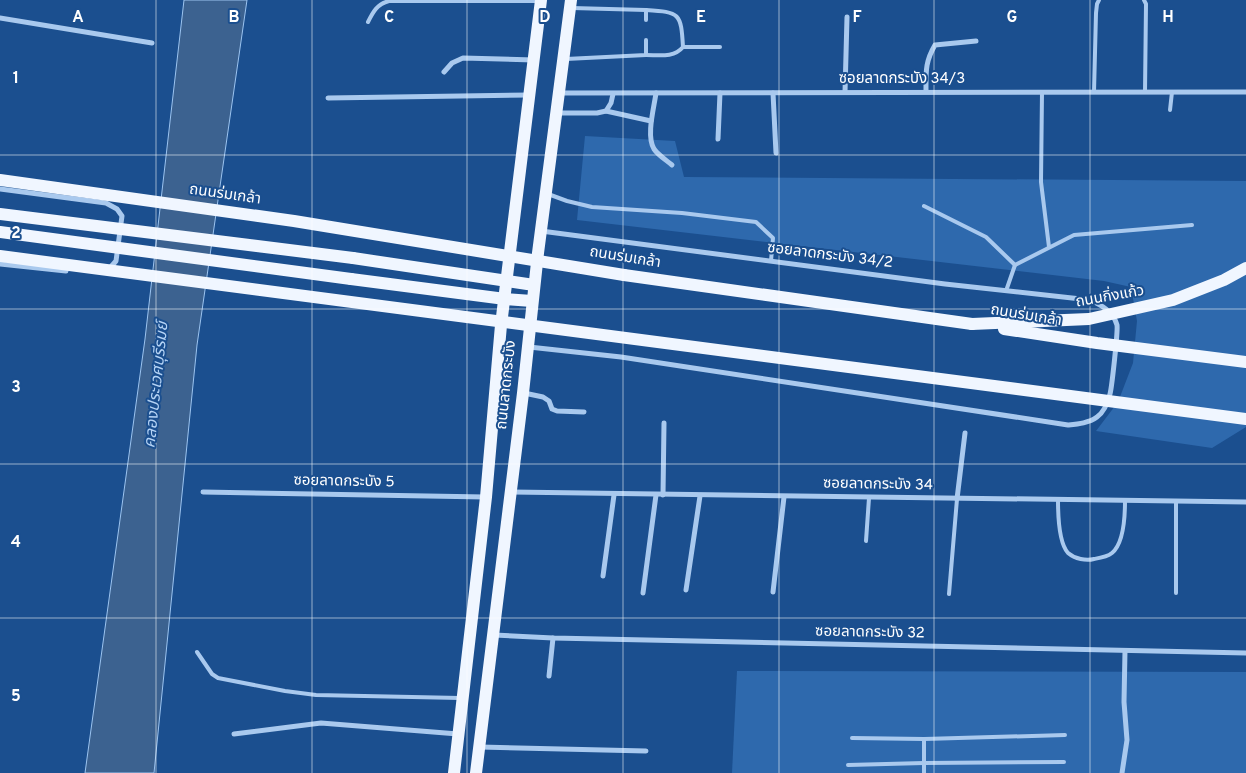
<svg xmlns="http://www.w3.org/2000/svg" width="1246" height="773" font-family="Overpass,'Noto Sans Thai',sans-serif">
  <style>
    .green { fill: #2e69ad }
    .water { fill: #3c6290; stroke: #9cc4f0 }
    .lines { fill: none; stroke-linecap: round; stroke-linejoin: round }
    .lane { stroke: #a9c9ee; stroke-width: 4 }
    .street { stroke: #a9c9ee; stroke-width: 5 }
    .primary { stroke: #f0f6ff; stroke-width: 12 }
    .primary-bridge { stroke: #f0f6ff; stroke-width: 12 }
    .grid { fill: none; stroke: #fff; stroke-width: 1; stroke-opacity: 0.55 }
    .labels { text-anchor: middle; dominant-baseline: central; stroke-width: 4; stroke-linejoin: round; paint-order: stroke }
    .street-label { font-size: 15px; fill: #fff; stroke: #1b4f8f }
    .water-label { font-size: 16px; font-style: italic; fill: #b5d3f5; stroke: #1b4f8f }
    .grid-label { font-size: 16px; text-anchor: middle; font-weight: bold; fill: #fff; stroke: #1b4f8f; stroke-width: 4; stroke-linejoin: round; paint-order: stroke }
  </style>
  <rect width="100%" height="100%" fill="#1b4f8f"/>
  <g class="green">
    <polygon points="585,136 675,141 684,177 1246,181 1246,427 1212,448 1096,431 1118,402 1133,363 1137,321 1131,287 1104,281 577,220"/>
    <polygon points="737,671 1246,672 1246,773 732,773"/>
  </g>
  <polygon class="water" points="184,0 247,0 197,345 154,773 85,773 145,339"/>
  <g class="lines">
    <g class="lane">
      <polyline points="1144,0 1146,4 1145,92"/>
      <polyline points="572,8 646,10 646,20"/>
      <path d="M368 22C373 12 377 4 389 1H538"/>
      <polyline points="683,47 720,47"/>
      <path d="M646 55C659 55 674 58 683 47 681 13 680 12 646 10"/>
      <polyline points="566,59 646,55 646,40"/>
      <polyline points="1042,92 1041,182 1049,247"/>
      <polyline points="1094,92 1096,13 1097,4 1099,0"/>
      <polyline points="1170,110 1172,92"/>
      <polyline points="548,194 567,201 592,207 682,213 756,222 773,238 771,261"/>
      <polyline points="924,206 986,237 1015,265"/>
      <polyline points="1006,291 1015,265 1074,235 1192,225"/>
      <path d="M1058 500C1058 513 1059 543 1068 553 1075 559 1086 561 1094 559 1100 558 1107 557 1112 553 1124 543 1125 514 1125 501"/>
      <polyline points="1176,501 1176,593"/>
      <polyline points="866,541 869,498"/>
      <polyline points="949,594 957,499"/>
      <polyline points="197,652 212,674 218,678 285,691 316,695 460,698"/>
      <polyline points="852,738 924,739 924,773"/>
      <polyline points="924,739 1065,735"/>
      <polyline points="848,765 924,763 1064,762"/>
    </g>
    <g class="street">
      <polyline points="0,18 152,43"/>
      <polyline points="444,72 452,63 463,58 534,60"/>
      <path d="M926 91C926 72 925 62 935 45L976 41"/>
      <polyline points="845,92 847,17"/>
      <polyline points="559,93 1246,92"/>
      <path d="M656 93C654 108 646 136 654 149 658 155 666 160 672 165"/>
      <polyline points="773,93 776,153"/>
      <polyline points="328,98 530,95"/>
      <polyline points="606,111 651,121"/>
      <polyline points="556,113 597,113 606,111 611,103 613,94"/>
      <polyline points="718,139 720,93"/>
      <polyline points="0,189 106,203 117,209 122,216 116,261 109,269"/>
      <polyline points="0,264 66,271"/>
      <path d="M529 347 621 357 1068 425C1078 424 1089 423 1097 417 1104 412 1108 402 1110 394 1112 386 1118 331 1117 325 1113 311 1101 305 1090 300L945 284 541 231"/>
      <polyline points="524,393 543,397 549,401 552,409 557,411 584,412"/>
      <polyline points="203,492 485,497"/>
      <polyline points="512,492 1246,502"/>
      <polyline points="663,495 664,423"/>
      <polyline points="957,499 965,433"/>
      <polyline points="603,576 614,495"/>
      <polyline points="686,590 700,496"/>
      <polyline points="773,592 784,497"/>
      <polyline points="643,593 656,495"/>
      <polyline points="494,635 553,638 1246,653"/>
      <polyline points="549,676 553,638"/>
      <polyline points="234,734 321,723 458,734"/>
      <polyline points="480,747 646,751"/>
      <polyline points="1122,773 1127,740 1124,702 1125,651"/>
    </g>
    <g class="primary">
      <polyline points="353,258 534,285"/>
      <polyline points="624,275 972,324"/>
      <polyline points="351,279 505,299 532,301"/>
      <polyline points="454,773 486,497 501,325 541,0"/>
      <polyline points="476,773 523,393 538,253 571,0"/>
    </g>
    <g class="primary-bridge">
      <polyline points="0,180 294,221 624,275"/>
      <polyline points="0,214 353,258"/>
      <polyline points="0,232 351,279"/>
      <polyline points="0,256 1246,419"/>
      <polyline points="972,324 1089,319 1173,300 1224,280 1246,268"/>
      <polyline points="1004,329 1097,343 1246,362"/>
    </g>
  </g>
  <path class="grid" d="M156 0V773M312 0V773M467 0V773M623 0V773M779 0V773M934 0V773M1090 0V773M0 155H1246M0 309H1246M0 464H1246M0 618H1246"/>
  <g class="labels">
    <g class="street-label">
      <text x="902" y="79">ซอยลาดกระบัง 34/3</text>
      <text transform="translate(225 195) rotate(8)">ถนนร่มเกล้า</text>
      <text transform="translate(830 256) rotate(7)">ซอยลาดกระบัง 34/2</text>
      <text transform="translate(625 258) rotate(9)">ถนนร่มเกล้า</text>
      <text transform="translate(1110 297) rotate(-10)">ถนนกิ่งแก้ว</text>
      <text transform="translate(1026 316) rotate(9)">ถนนร่มเกล้า</text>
      <text transform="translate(507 385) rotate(-84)">ถนนลาดกระบัง</text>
      <text transform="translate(344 482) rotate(1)">ซอยลาดกระบัง 5</text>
      <text transform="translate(878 485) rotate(1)">ซอยลาดกระบัง 34</text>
      <text transform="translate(870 633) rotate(1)">ซอยลาดกระบัง 32</text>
    </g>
    <g class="water-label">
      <text transform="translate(157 385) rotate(-84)">คลองประเวศบุรีรมย์</text>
    </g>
  </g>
  <g class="grid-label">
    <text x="78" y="22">A</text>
    <text x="234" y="22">B</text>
    <text x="389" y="22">C</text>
    <text x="545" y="22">D</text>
    <text x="701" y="22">E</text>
    <text x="857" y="22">F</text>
    <text x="1012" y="22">G</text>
    <text x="1168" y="22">H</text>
    <text x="16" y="83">1</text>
    <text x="16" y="238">2</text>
    <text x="16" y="392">3</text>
    <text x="16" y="547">4</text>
    <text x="16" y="701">5</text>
  </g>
</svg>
